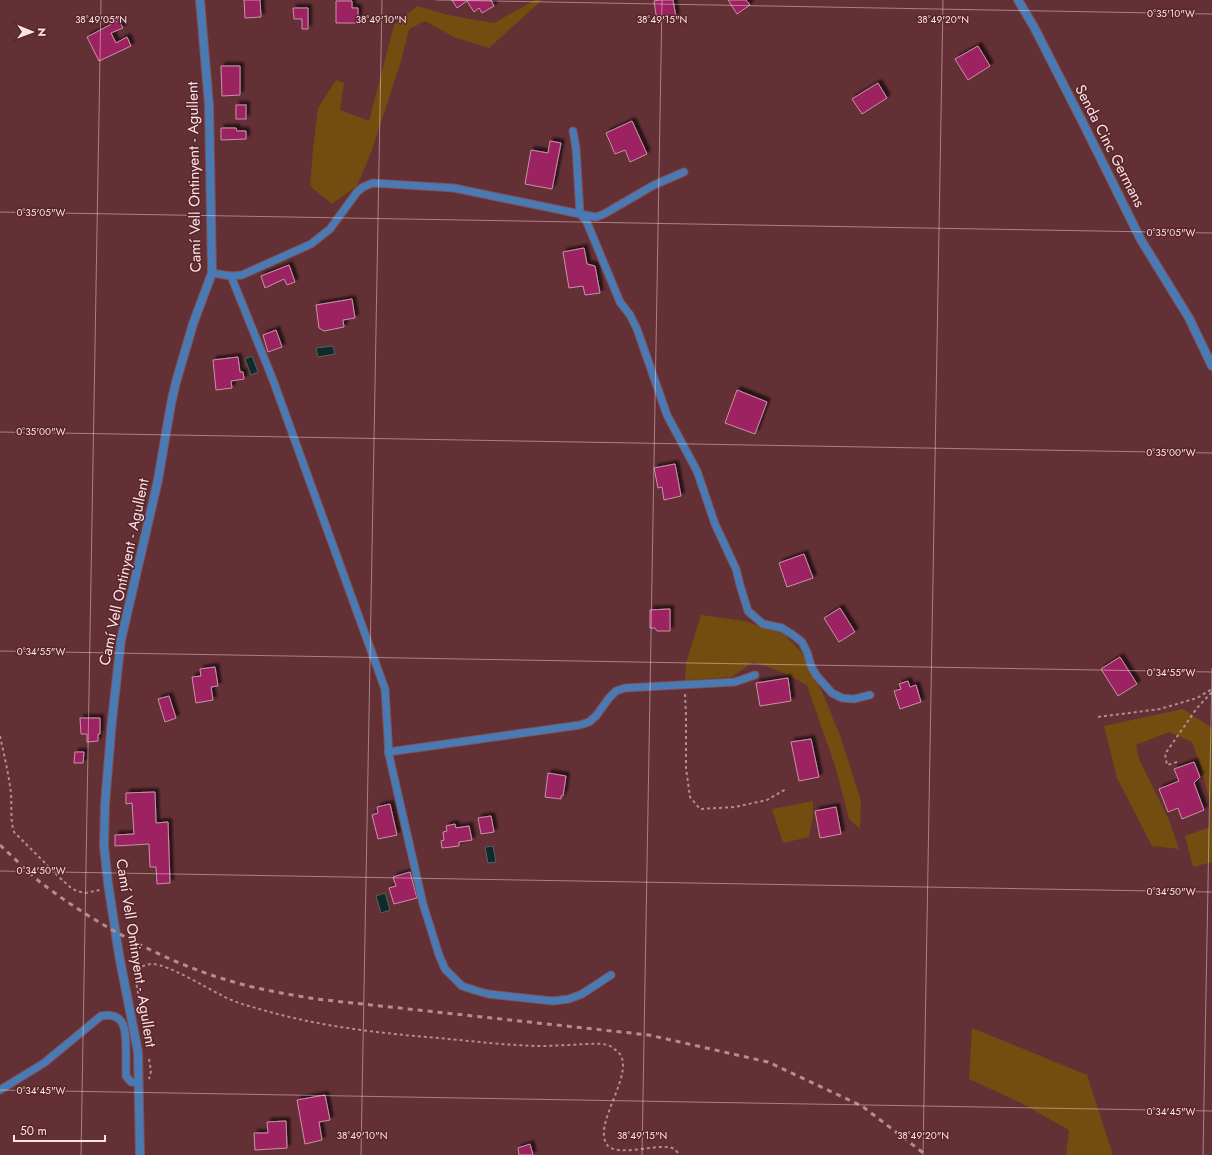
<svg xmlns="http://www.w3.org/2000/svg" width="1212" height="1155" font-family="Jost,sans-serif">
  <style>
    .green { fill: #734d10 }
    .water { fill: #0e2a2a; stroke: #566262 }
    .building { fill: #9d2062; stroke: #ca92a8; filter: url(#shadow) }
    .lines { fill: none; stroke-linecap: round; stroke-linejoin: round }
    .lane-casing { stroke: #7f5056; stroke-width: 9 }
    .street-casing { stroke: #7f5056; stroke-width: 10 }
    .path { stroke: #b28c90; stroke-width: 2; stroke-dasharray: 3 3; stroke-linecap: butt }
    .lane { stroke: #4a7ab3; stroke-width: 7 }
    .street { stroke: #4a7ab3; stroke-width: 8 }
    .rail { stroke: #b38d91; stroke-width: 3; stroke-dasharray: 5 5; stroke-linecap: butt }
    .ticks { fill: none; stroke: #fee3e5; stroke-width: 1; stroke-opacity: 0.45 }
    .labels { text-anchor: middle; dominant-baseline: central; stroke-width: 3; stroke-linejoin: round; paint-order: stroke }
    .street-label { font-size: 15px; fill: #fee3e5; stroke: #58262c }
    .ticks-label { font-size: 10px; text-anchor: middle; fill: #fee3e5; stroke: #58262c; stroke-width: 3; stroke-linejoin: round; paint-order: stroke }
  </style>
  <defs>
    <filter id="shadow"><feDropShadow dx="3.5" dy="-3.5" stdDeviation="1" flood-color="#0009"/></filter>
  </defs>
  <rect width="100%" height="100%" fill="#633036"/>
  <g class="green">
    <polygon points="535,0 542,0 489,48 454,37 425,21 409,29 401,61 371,153 357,186 332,204 310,186 313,150 318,108 336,80 344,83 340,110 369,121 394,25 417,6 448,15 494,23"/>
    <polygon points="701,615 744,621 784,634 804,655 823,694 841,738 861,801 860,829 849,819 836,769 807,685 780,671 753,662 732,677 685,680 686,663"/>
    <polygon points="1183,709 1212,728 1212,862 1193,867 1185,836 1210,827 1210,803 1201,767 1192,742 1169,732 1136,745 1139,759 1169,820 1179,849 1152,846 1117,778 1104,726"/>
    <polygon points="813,801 813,817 809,837 783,843 772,809"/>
    <polygon points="972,1028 1087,1075 1113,1155 1066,1155 1069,1130 1021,1103 969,1079"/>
  </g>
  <g class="water">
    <polygon points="333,346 335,354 318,357 316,348"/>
    <polygon points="252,356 258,372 251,375 245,359"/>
    <polygon points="493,846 496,862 488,863 485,847"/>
    <polygon points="385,893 390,910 381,913 376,896"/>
  </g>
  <g class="building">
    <polygon points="244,0 260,0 261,17 245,18"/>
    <polygon points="452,0 491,0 494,6 482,13 479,8 474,12 467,1 457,8"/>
    <polygon points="660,0 673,0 676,17 657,21 654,1"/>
    <polygon points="728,0 746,0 750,5 737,14"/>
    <polygon points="336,1 352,1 352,8 358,8 358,23 336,23"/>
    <polygon points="293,8 308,8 308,29 302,29 302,19 294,19"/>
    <polygon points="119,20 123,28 111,33 116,43 127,37 131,46 99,61 87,37"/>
    <polygon points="978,46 990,66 968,80 955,59"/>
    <polygon points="221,66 240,66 240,95 222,96"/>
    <polygon points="878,83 887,98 862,114 852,99"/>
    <rect x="236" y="105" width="10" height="14"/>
    <polygon points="632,121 647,154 630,162 625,150 615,154 606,133"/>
    <polygon points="221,128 236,128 237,131 246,131 246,139 221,140"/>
    <polygon points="550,141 561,143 552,189 525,184 531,150 548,153"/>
    <polygon points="584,248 587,264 595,266 600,293 585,295 583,286 569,288 563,252"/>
    <polygon points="289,265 295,282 287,285 284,279 265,288 261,276"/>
    <polygon points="352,299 355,318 343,320 344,327 324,331 319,328 316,305"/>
    <polygon points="276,330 282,347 268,352 263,335"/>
    <polygon points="238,357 240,372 243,372 244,379 231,381 232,388 216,390 213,360"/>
    <polygon points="737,390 767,402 755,434 725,423"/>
    <polygon points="675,464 681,496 664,500 662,487 658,488 654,468"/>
    <polygon points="804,554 813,578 787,587 779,563"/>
    <polygon points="840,608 855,632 839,642 824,618"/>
    <polygon points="670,609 670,631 657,631 655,628 650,628 650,610"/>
    <polygon points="1120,657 1137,684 1118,696 1101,669"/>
    <polygon points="215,667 218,686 211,687 213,700 196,703 192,677 201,676 200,669"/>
    <polygon points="788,678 791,701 760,706 756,683"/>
    <polygon points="908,681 910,687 916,685 921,702 900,709 894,691 901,689 899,684"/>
    <polygon points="169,696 176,718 165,722 158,699"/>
    <polygon points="80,718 100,718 100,734 98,734 98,741 87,742 87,734 81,734"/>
    <polygon points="811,739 819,777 799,781 791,742"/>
    <polygon points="75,752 84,752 83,763 74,763"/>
    <polygon points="1194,762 1200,777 1194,783 1204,810 1182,819 1178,808 1168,812 1159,789 1179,781 1174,769"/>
    <polygon points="548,773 566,776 563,796 561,796 561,799 545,797"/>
    <polygon points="155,792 156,823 168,822 170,883 157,884 156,867 150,867 149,844 115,846 115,835 134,834 132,803 126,804 126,793"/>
    <polygon points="390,804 397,835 378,839 372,815 378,813 377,807"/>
    <polygon points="836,807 841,834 820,838 815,811"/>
    <polygon points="491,816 494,832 481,834 478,818"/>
    <polygon points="455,824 456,828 469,826 472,840 459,842 459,846 442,848 441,841 444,840 443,832 447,831 446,826"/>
    <polygon points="410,872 417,898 394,904 389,888 396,886 393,877"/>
    <polygon points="325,1095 330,1120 319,1122 322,1140 305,1144 297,1100"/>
    <polygon points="286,1121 287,1148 255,1150 254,1133 268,1133 267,1122"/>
    <polygon points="530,1144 533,1155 519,1155 518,1148"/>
  </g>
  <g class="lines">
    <g class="lane-casing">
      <g id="lane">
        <polyline points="573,131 576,148 580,214 596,217 604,214 654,185 684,172"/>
        <polyline points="212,273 231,276 242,275 311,244 330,229 357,192 363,187 373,183 454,188 580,214 586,220 620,302 630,315 637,329 667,415 697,471 715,524 736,569 740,585 748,611 763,624 782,628 793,635 802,642 807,652 811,666 816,675 832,693 842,698 854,699 870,695"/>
        <polyline points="231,276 273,380 385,689 389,755 423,904 439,955 445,969 462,986 474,990 488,994 553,1001 569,999 582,994 611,975"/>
        <polyline points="388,752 580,725 589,722 596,716 609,698 616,691 625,688 735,682 755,675"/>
        <path d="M0 1090 44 1063 101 1016C126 1011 126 1032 126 1050 126 1058 126 1067 126 1076L131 1082 139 1083"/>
      </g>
    </g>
    <g class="street-casing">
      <g id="street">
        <polyline points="1018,0 1034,27 1083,123 1141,240 1189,318 1212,366"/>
        <polyline points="140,1155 138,1052 119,955 108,883 104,846 105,804 112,720 121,640 158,480 171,404 176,382 193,324 212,273 209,105 200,0"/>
      </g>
    </g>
    <g class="path">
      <polyline points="685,694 686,715 686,768 690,797 700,809 735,807 767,800 786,789"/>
      <polyline points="1098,717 1160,709 1197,698 1212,689"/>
      <path d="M0 736C4 755 9 775 11 794 12 807 10 820 14 832L60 878 71 888 77 891 85 893 100 890"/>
      <polyline points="1177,762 1167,765 1165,754 1197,708 1212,692"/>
      <path d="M145 1029 135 977C138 968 143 964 153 964 169 965 205 987 221 995 232 1001 244 1005 256 1008 315 1026 377 1033 438 1038 471 1041 504 1045 537 1046 553 1046 569 1045 585 1044 593 1044 600 1043 608 1045 611 1046 614 1049 617 1051 640 1070 588 1127 609 1147 622 1155 650 1146 666 1147 668 1147 670 1147 672 1148 675 1149 678 1153 680 1155"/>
      <polyline points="149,1059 151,1071 149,1079"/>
    </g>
    <use href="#lane" class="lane"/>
    <use href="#street" class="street"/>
    <path class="rail" d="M0 845C13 857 26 870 40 882 93 923 163 961 227 980 256 989 286 994 316 999L649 1035 768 1062 862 1106 926 1155"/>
  </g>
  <path class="ticks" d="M436 0 1212 14M0 212 1212 233M0 432 1212 453M0 651 1212 672M0 871 1212 892M0 1090 1212 1111M81 1155 101 0M361 1155 382 0M642 1155 662 0M923 1155 943 0M1203 1155 1212 668"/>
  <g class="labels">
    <g class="street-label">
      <text transform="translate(1110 146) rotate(63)">Senda Cinc Germans</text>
      <text transform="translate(194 177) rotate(-91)">Camí Vell Ontinyent - Agullent</text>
      <text transform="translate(124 572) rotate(-78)">Camí Vell Ontinyent - Agullent</text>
      <text transform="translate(136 953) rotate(81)">Camí Vell Ontinyent - Agullent</text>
    </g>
  </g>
  <g class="ticks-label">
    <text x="1171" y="17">0°35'10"W</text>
    <text x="101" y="23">38°49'05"N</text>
    <text x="381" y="23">38°49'10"N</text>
    <text x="662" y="23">38°49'15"N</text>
    <text x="943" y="23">38°49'20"N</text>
    <text x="41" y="216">0°35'05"W</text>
    <text x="1171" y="236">0°35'05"W</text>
    <text x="41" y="435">0°35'00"W</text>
    <text x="1171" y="456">0°35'00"W</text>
    <text x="41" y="655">0°34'55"W</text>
    <text x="1171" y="676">0°34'55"W</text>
    <text x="41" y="874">0°34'50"W</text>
    <text x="1171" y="895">0°34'50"W</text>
    <text x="41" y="1094">0°34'45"W</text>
    <text x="1171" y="1115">0°34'45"W</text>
    <text x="362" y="1139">38°49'10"N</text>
    <text x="642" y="1139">38°49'15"N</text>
    <text x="923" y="1139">38°49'20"N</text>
  </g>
  <g transform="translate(32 32) rotate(91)" stroke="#58262c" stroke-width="3" paint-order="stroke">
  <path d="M0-3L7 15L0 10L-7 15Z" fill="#fee3e5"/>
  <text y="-6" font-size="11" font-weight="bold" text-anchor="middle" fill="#fee3e5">N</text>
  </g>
  <path d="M14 1135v6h91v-6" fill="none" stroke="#fee3e5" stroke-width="2"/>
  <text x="20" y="1135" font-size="12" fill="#fee3e5" stroke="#58262c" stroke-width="3" paint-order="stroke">50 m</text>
</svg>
